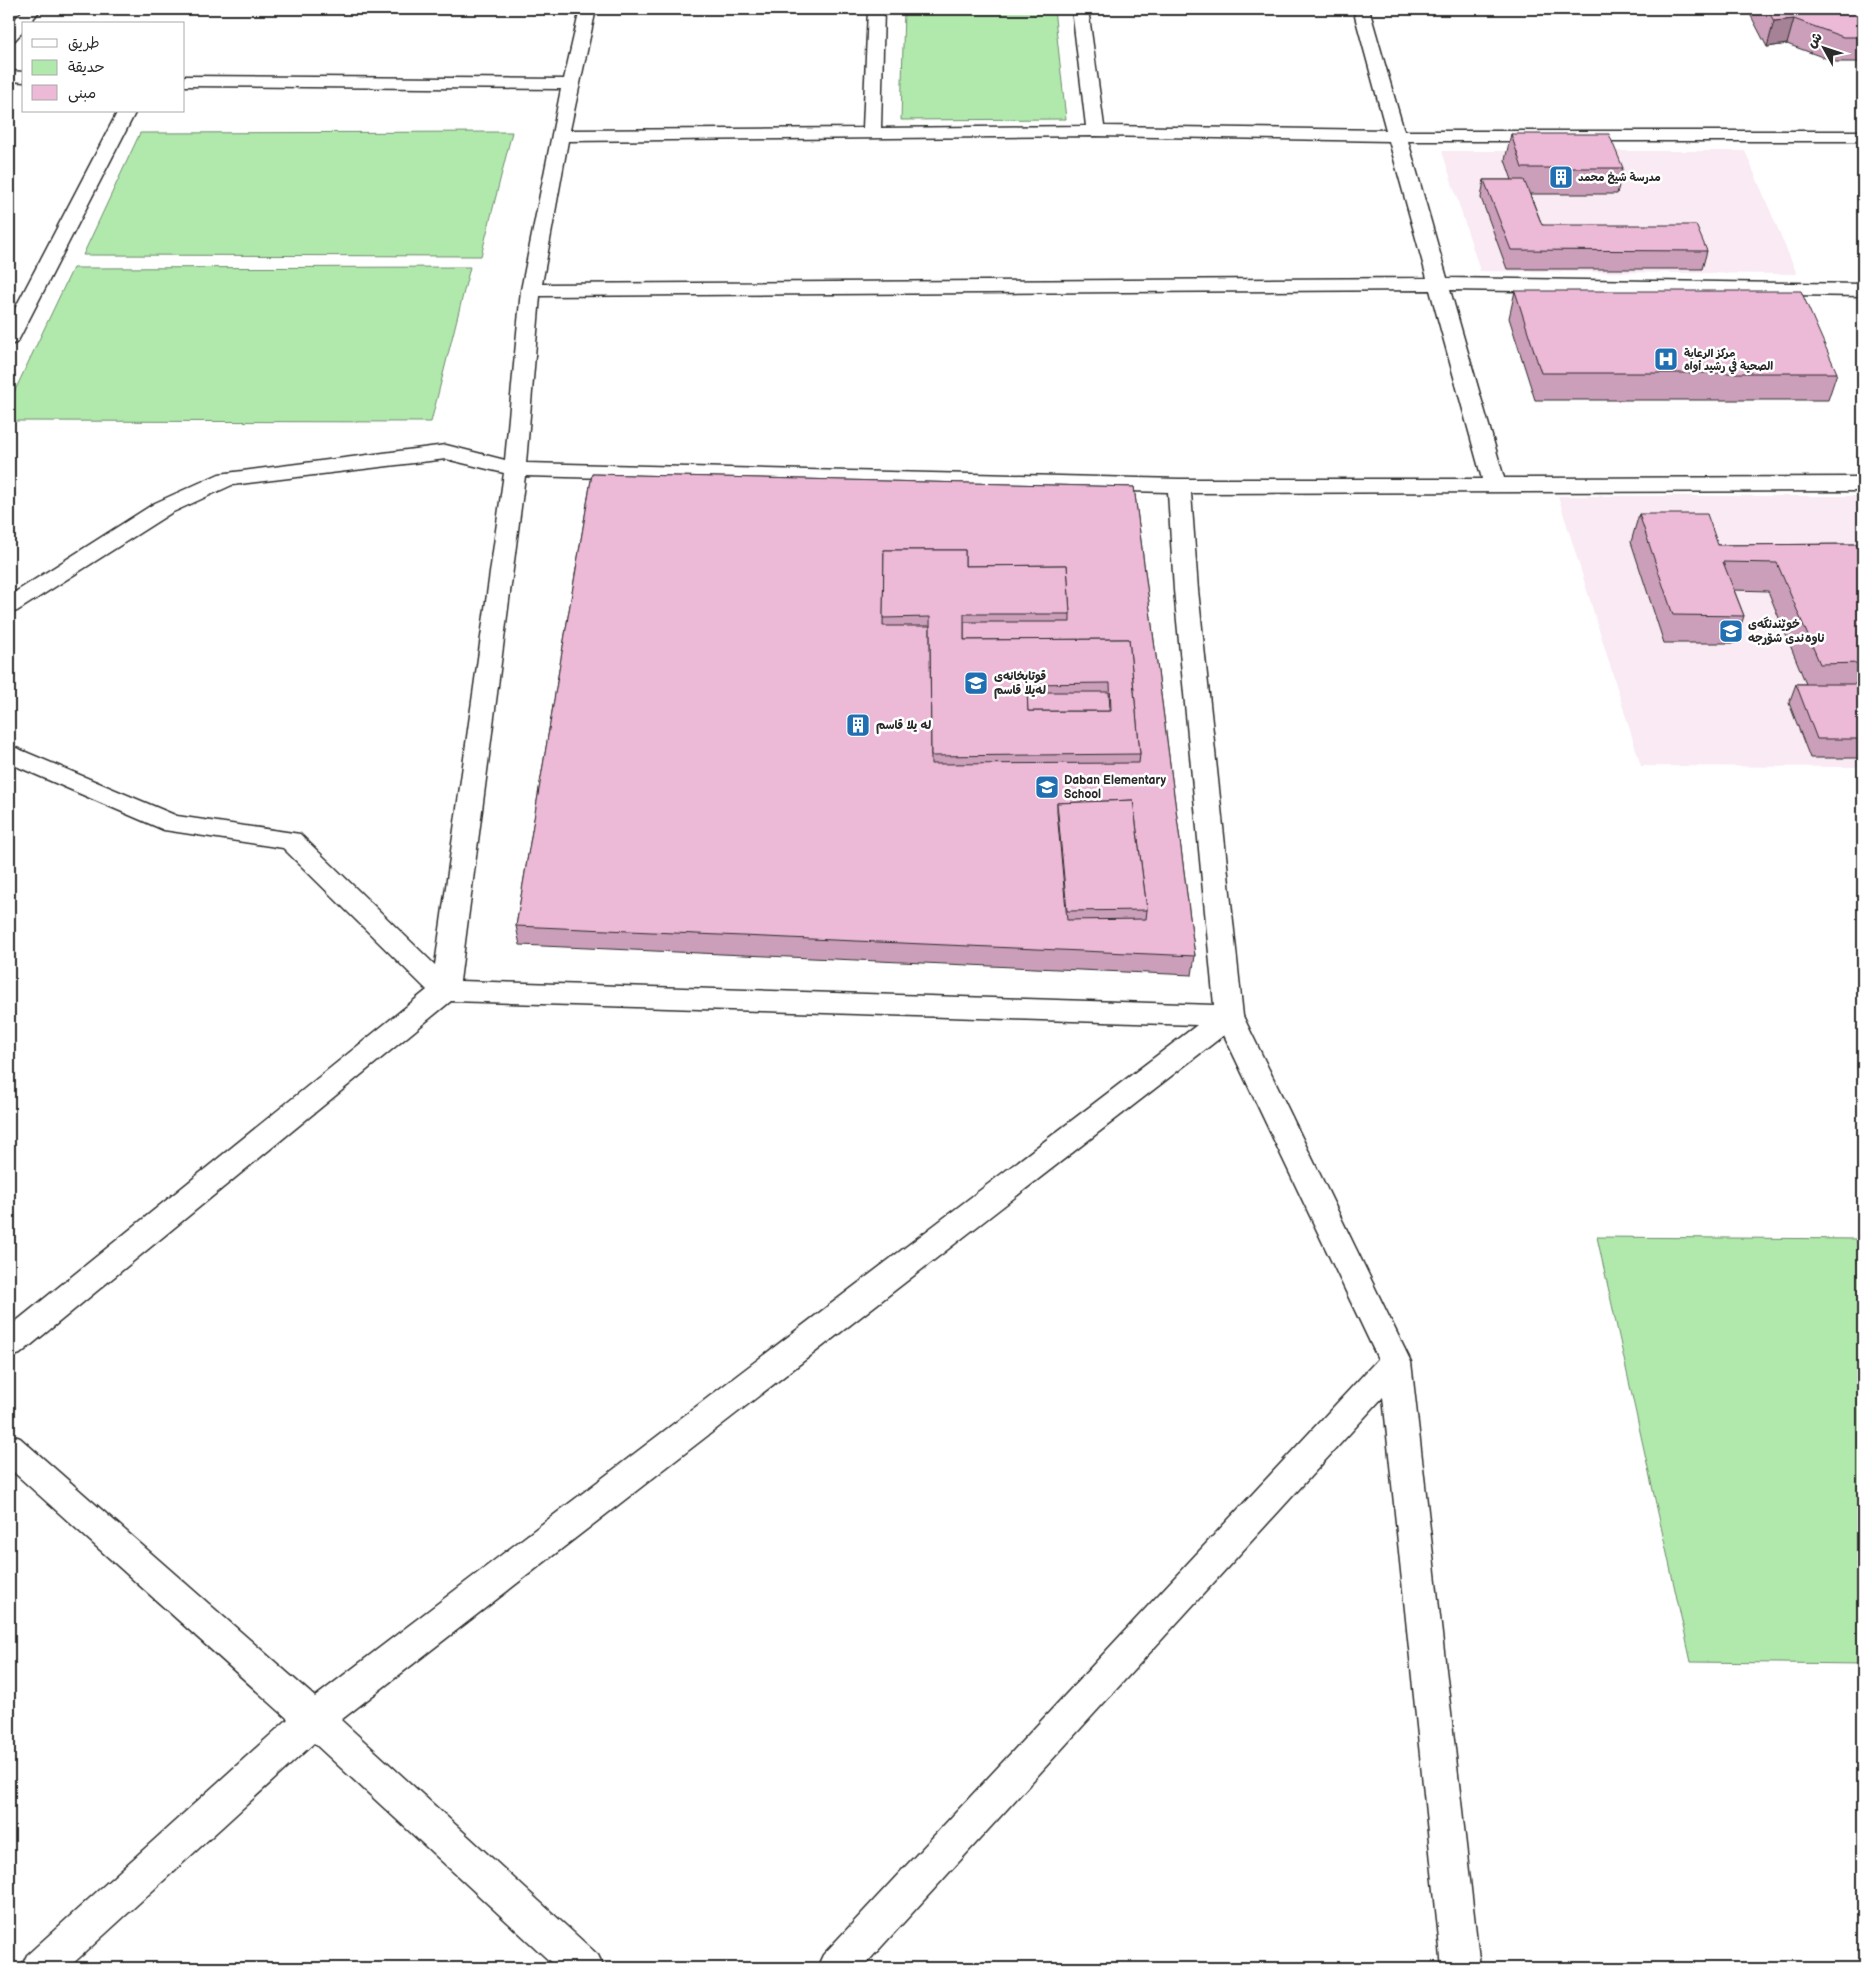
<svg xmlns="http://www.w3.org/2000/svg" width="1872" height="1977" font-family="'Balsamiq Sans','Playpen Sans Arabic',sans-serif">
  <style>
    .built { fill: #f9eaf3 }
    .green { fill: #b1e9ad; stroke: #6e8a6c }
    .lines { fill: none; stroke-linecap: round; stroke-linejoin: round }
    .minor-casing { stroke: #2b2b2b; stroke-width: 3 }
    .minor { fill: #fff; fill-rule: evenodd }
    .wall { fill: #cb9fb9; stroke: #2b2b2b }
    .shaded-wall { fill: #a58296; stroke: #2b2b2b }
    .building { fill: #ecb9d7; stroke: #2b2b2b; fill-rule: evenodd }
    .labels { text-anchor: middle; dominant-baseline: central; stroke-width: 5; stroke-linejoin: round; paint-order: stroke }
    .far-poi-label { font-size: 11px; font-weight: bold; fill: #2b2b2b; stroke: #fff; text-anchor: start }
    .poi-label { font-size: 12px; font-weight: bold; fill: #2b2b2b; stroke: #fff; text-anchor: start }
  </style>
  <rect width="100%" height="100%" fill="#fff"/>
  <filter id="ink" filterUnits="userSpaceOnUse"><feTurbulence type="fractalNoise" baseFrequency=".02" numOctaves="2"/><feDisplacementMap in="SourceGraphic" scale="10" xChannelSelector="R" yChannelSelector="G"/><feConvolveMatrix kernelMatrix="1 2 1 2 8 2 1 2 1" color-interpolation-filters="sRGB"/></filter>
  <g filter="url(#ink)">
    <g class="built">
      <polygon points="1442,151 1745,151 1797,274 1480,271"/>
      <polygon points="1558,496 1863,496 1863,767 1641,766"/>
    </g>
    <g class="green">
      <polygon points="904,9 1054,9 1066,119 901,120"/>
      <polygon points="512,132 481,256 83,255 140,133"/>
      <polygon points="470,267 431,422 9,421 9,403 73,268"/>
      <polygon points="1597,1237 1861,1239 1863,1246 1863,1664 1691,1662"/>
    </g>
    <g class="lines">
      <g class="minor-casing">
        <g id="minor">
          <polygon points="24,9 41,9 29,24 24,24 24,30 15,40 9,41 9,26"/>
          <path d="M580 9H596L570 130 863 128 868 9H884L881 128 1086 126 1072 9H1088L1104 126 1386 130 1353 9H1369L1404 131H1863V141H1408L1447 278 1863 284V296L1450 290 1504 478 1863 477V491L1191 493 1198 590 1243 1016 1411 1362 1480 1968H1442L1383 1397 862 1968H817L823 1955 1378 1359 1224 1035 341 1720 598 1955 604 1968H557L314 1743 68 1968H21L27 1955 288 1719 9 1468V1434L20 1438 315 1697 1197 1025 451 1001 20 1354 9 1358V1327L427 990 283 848 164 830 9 763V745L177 816 300 834 435 965 504 473 446 459 232 485 171 513 17 611 9 613V596L155 503 219 474 446 445 505 460 521 290 561 89 184 86V76L564 79ZM1096 136 1389 141 1427 278 542 284 568 141ZM1430 290 1482 479H1179L526 463 540 296ZM525 476 1168 492 1174 590 1214 1005 460 981Z"/>
          <polygon points="9,71 24,72 24,82 9,81"/>
          <polygon points="118,111 136,111 19,339 16,343 9,345 9,320"/>
        </g>
      </g>
      <use href="#minor" class="minor"/>
    </g>
    <g class="wall">
      <polygon points="1753,9 1863,9 1863,62 1836,62 1787,44 1767,47 1751,16"/>
      <polygon points="1511,134 1623,168 1617,194 1530,194 1542,225 1707,251 1702,269 1507,269 1481,198 1484,180 1512,180 1505,160"/>
      <polygon points="1515,291 1837,373 1828,400 1535,400 1509,318"/>
      <polygon points="592,474 1134,487 1195,956 1192,975 520,945 516,926"/>
      <polygon points="1639,514 1718,545 1863,544 1863,758 1810,758 1789,703 1796,684 1806,684 1768,591 1734,590 1744,616 1735,643 1664,643 1631,542"/>
    </g>
    <polygon class="shaded-wall" points="1794,19 1787,44 1767,47 1774,21"/>
    <g class="building">
      <polygon points="1767,9 1863,9 1863,37 1843,37 1794,19 1774,21"/>
      <polygon points="1511,134 1609,134 1623,168 1522,168"/>
      <polygon points="1484,180 1524,180 1542,225 1696,225 1707,251 1511,250"/>
      <polygon points="1515,291 1801,291 1837,373 1541,373"/>
      <path d="M592 474 1134 487 1195 956 516 926ZM884 550H965V566L1067 565 1070 614V622H964V640L1129 639 1140 754 1139 763 931 764 930 626H883ZM1133 800 1147 910 1146 919 1067 920 1057 812V803Z"/>
      <polygon points="1639,514 1707,514 1718,545 1863,544 1863,595 1862,595 1863,598 1863,663 1820,664 1777,563 1723,562 1744,616 1673,615"/>
      <path d="M884 550H965V566L1067 565 1070 614H964V640L1129 639 1140 754 931 756 930 617 883 618ZM1110 683 1111 711H1028L1027 684Z"/>
      <polygon points="1796,684 1863,684 1863,739 1817,739"/>
      <polygon points="1027,692 1109,692 1110,711 1028,711"/>
      <polygon points="1133,800 1147,910 1067,911 1057,803"/>
    </g>
  </g>
  <defs>
    <g id="building-square" transform="scale(1.25)"><rect x="-9" y="-9" width="18" height="18" rx="4" fill="#1f6fb2" stroke="#fff"/><path d="M-4-6H4V6H1V3H-1V6H-4ZM-2.5-4.3h1.7v1.8h-1.7ZM.8-4.3h1.7v1.8H.8ZM-2.5-1h1.7V.8h-1.7ZM.8-1h1.7V.8H.8Z" fill="#fff"/></g>
    <g id="hospital-square" transform="scale(1.25)"><rect x="-9" y="-9" width="18" height="18" rx="4" fill="#1f6fb2" stroke="#fff"/><path d="M-5-5h3v3.5h4V-5h3V5h-3V1.5h-4V5h-3Z" fill="#fff"/></g>
    <g id="school-square" transform="scale(1.25)"><rect x="-9" y="-9" width="18" height="18" rx="4" fill="#1f6fb2" stroke="#fff"/><path d="M0-5L7-2L0 1L-7-2ZM-4 1L0 2.5L4 1V4Q0 6-4 4Z" fill="#fff"/></g>
  </defs>
  <g fill-rule="evenodd">
    <use href="#building-square" x="1561" y="177"/>
    <use href="#hospital-square" x="1666" y="359"/>
    <use href="#school-square" x="1731" y="631"/>
    <use href="#school-square" x="976" y="683"/>
    <use href="#building-square" x="858" y="725"/>
    <use href="#school-square" x="1047" y="787"/>
  </g>
  <g class="labels">
    <g class="far-poi-label">
      <text x="1578" y="177">مدرسة شيخ محمد</text>
      <text x="1684" y="353">مركز الرعاية<tspan x="1684" dy="13">الصحية في رشيد أواه</tspan></text>
    </g>
    <g class="poi-label">
      <text x="1748" y="624">خوێندنگەی<tspan x="1748" dy="14">ناوەندی شۆرجە</tspan></text>
      <text x="994" y="676">قوتابخانەی<tspan x="994" dy="14">لەیلا قاسم</tspan></text>
      <text x="876" y="725">له يلا قاسم</text>
      <text x="1064" y="780">Daban Elementary<tspan x="1064" dy="14">School</tspan></text>
    </g>
  </g>
  <rect width="1872" height="1977" fill="none" stroke="#fff" stroke-width="30"/>
  <rect x="15" y="15" width="1842" height="1947" fill="none" stroke="#2b2b2b" stroke-width="2" filter="url(#ink)"/>
  <rect x="22" y="22" width="162" height="90" fill="#ffffff" stroke="#aaaaaa"/>
  <rect x="32" y="39" width="25" height="8" fill="#ffffff" stroke="#aaaaaa"/>
  <text x="68" y="48" font-size="15" fill="#2b2b2b">طريق</text>
  <rect x="32" y="60" width="25" height="15" fill="#b1e9ad" stroke="#aaaaaa"/>
  <text x="68" y="72" font-size="15" fill="#2b2b2b">حديقة</text>
  <rect x="32" y="85" width="25" height="15" fill="#ecb9d7" stroke="#aaaaaa"/>
  <text x="68" y="98" font-size="15" fill="#2b2b2b">مبنى</text>
  <g transform="translate(1824 48) rotate(310)" stroke="#ffffff" stroke-width="4" paint-order="stroke">
  <path d="M0-4L9 19L0 12L-9 19Z" fill="#2b2b2b"/>
  <text y="-8" font-size="14" font-weight="bold" text-anchor="middle" fill="#2b2b2b">ش</text>
  </g>
</svg>
